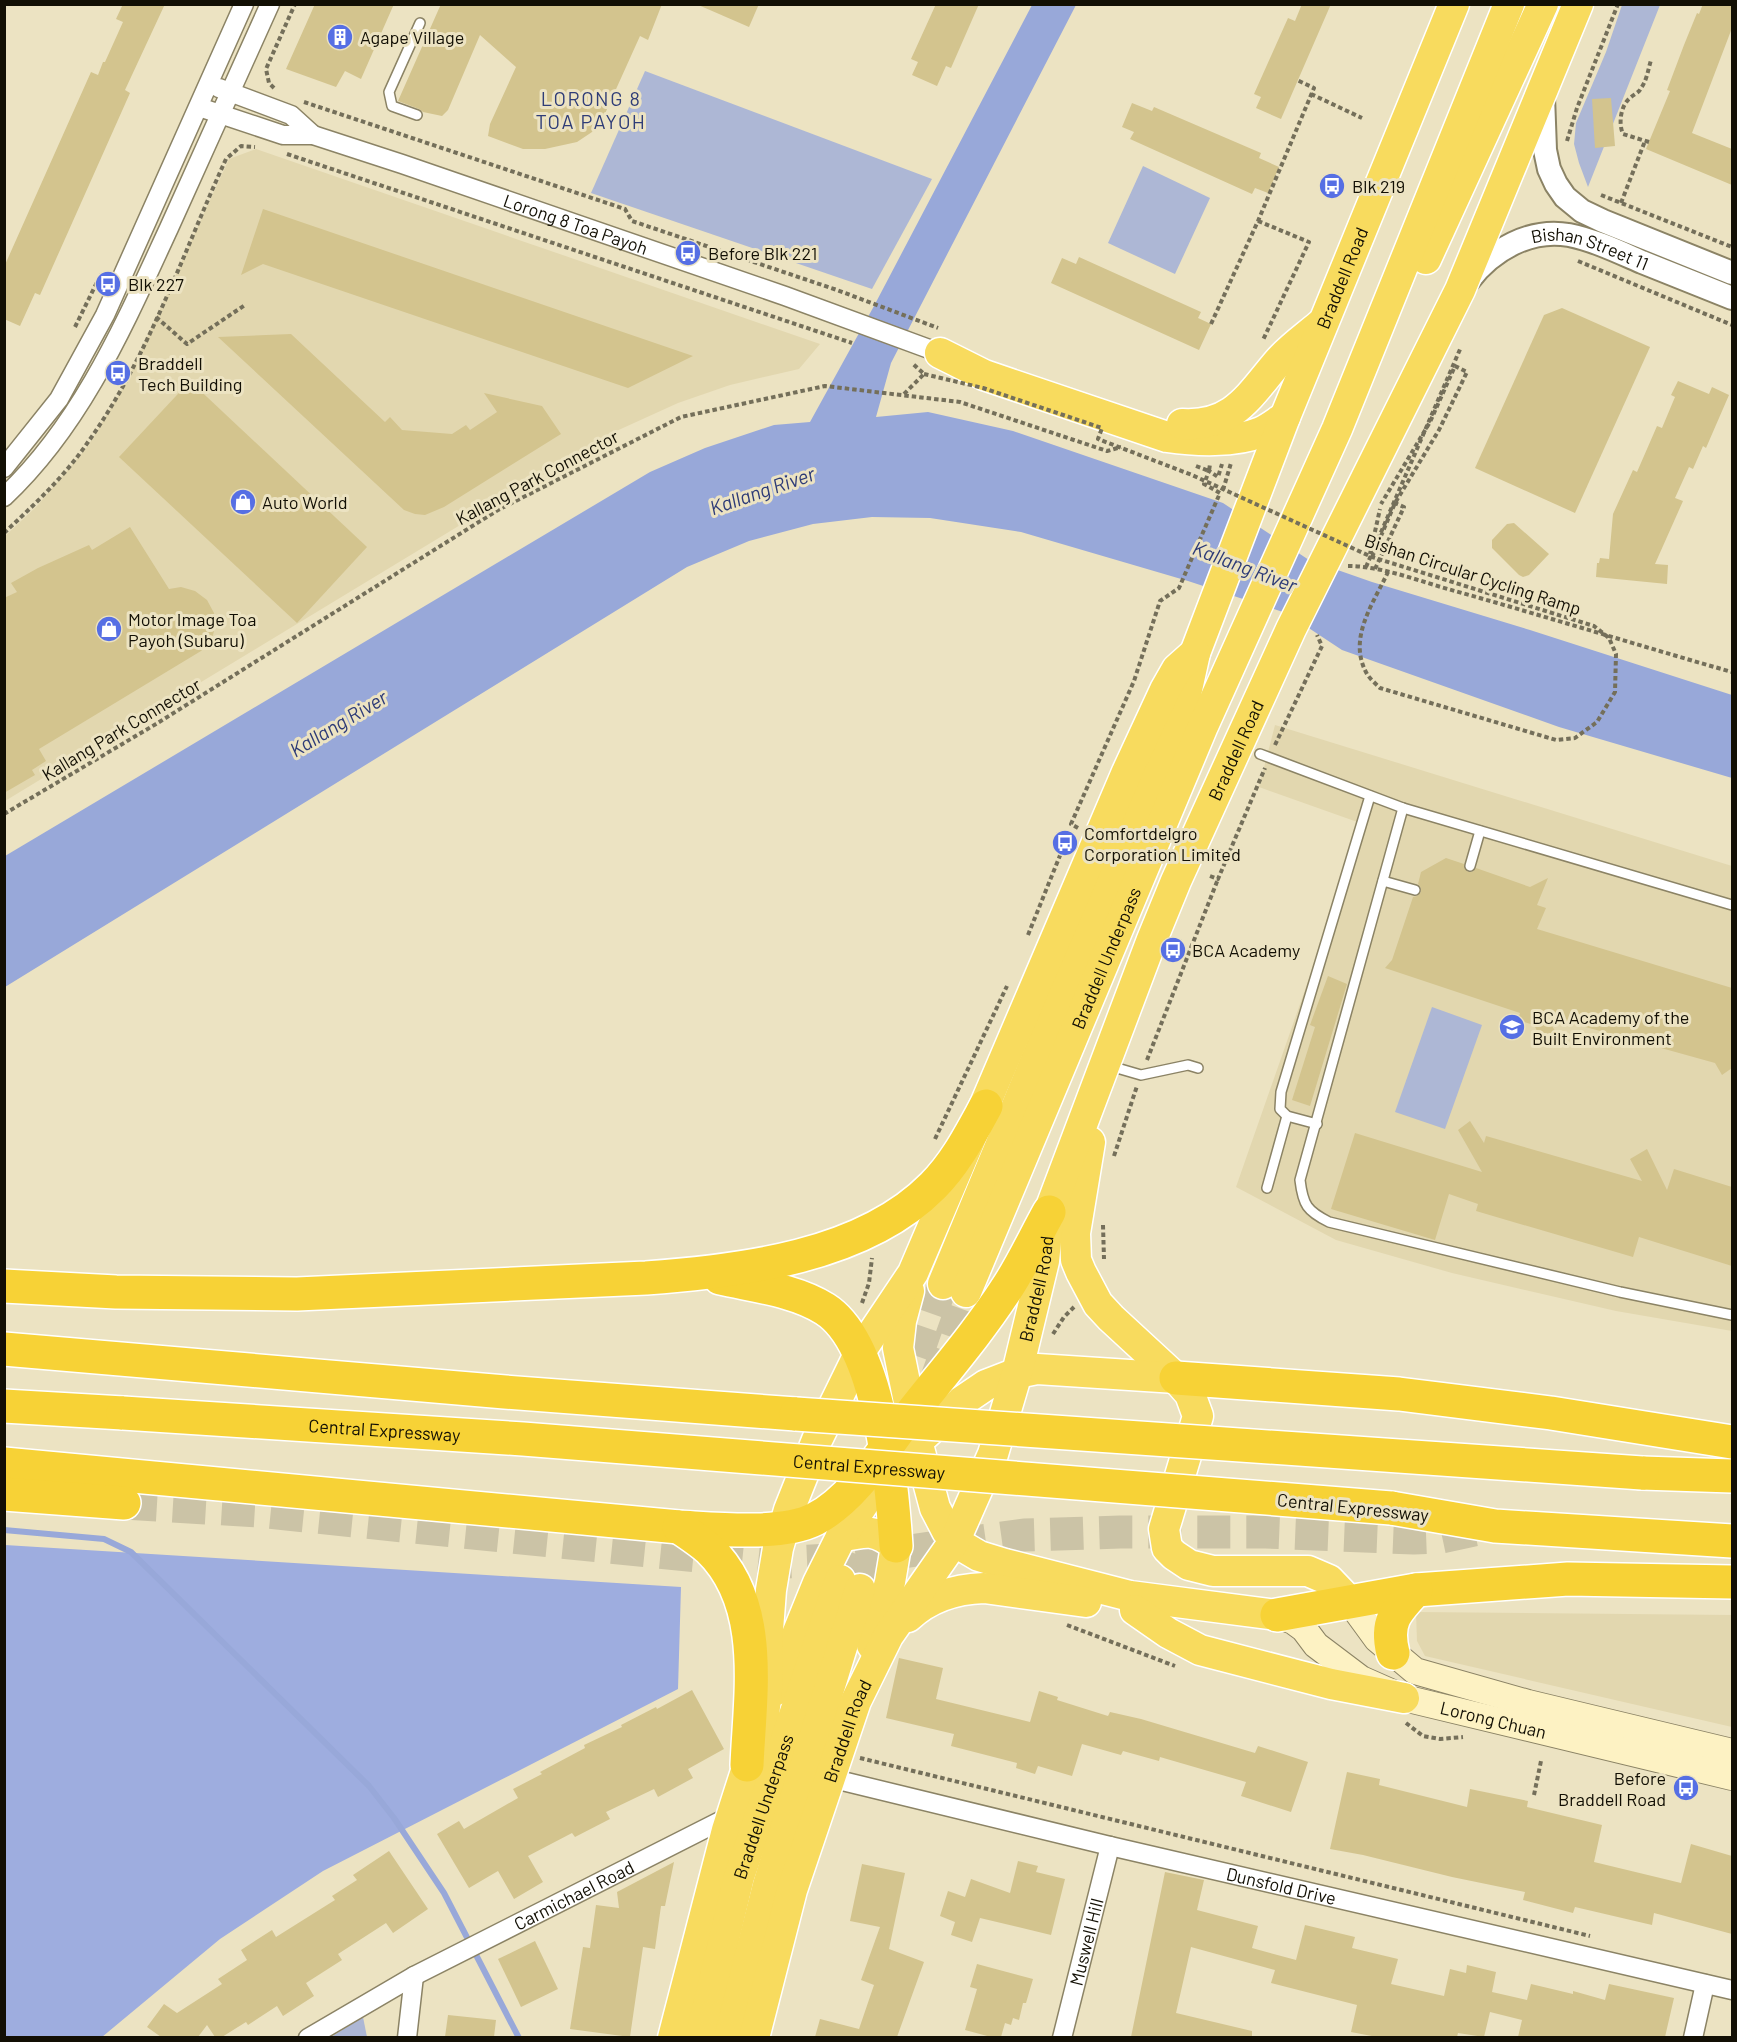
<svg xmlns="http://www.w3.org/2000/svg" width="1737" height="2042" font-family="Barlow,sans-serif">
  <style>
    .built { fill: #e2d7af }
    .green { fill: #adb7d5 }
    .forest { fill: #9eaddf }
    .water { fill: #98a8d9 }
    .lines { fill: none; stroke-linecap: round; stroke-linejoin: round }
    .stream { stroke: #98a8d9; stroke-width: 6 }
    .building { fill: #d3c48e }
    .trunk-tunnel { stroke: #cbc3a6; stroke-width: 30; stroke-dasharray: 30 15; stroke-linecap: butt }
    .motorway-tunnel { stroke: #cbc3a6; stroke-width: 33; stroke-dasharray: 33 16; stroke-linecap: butt }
    .service-casing { stroke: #8b8365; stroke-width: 12 }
    .minor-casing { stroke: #8b8365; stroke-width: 21 }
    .tertiary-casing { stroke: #8b8365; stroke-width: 26 }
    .secondary-casing { stroke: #8b8365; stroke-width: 28 }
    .trunk-casing { stroke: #fff; stroke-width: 33 }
    .motorway-casing { stroke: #fff; stroke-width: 36 }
    .path { stroke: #746f5a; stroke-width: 4; stroke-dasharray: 4.5 3; stroke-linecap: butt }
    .service { stroke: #fff; stroke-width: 9 }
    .minor { stroke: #fff; stroke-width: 18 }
    .tertiary { stroke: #fff; stroke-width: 22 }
    .secondary { stroke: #fdf2c3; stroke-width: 26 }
    .trunk { stroke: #f8db5e; stroke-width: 30 }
    .motorway { stroke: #f7d236; stroke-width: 33 }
    .motorway-bridge-casing { stroke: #fff; stroke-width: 36; stroke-linecap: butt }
    .path-bridge { stroke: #746f5a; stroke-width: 4; stroke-dasharray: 4.5 3; stroke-linecap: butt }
    .motorway-bridge { stroke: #f7d236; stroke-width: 33 }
    .labels { text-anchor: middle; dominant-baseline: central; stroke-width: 6; stroke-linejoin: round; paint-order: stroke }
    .poi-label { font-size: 18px; fill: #120f04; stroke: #ece3c2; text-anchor: start }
    .street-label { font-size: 18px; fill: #120f04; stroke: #ece3c2 }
    .neighbourhood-label { font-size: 20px; letter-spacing: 1.5px; fill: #2f3d77; stroke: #ece3c2 }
    .water-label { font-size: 20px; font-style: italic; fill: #2d3b77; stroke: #ece3c2 }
  </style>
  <rect width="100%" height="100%" fill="#ece3c2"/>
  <g class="built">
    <polygon points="256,149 820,344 799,369 730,385 678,403 612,433 5,801 5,536 37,506 88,446 127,381 229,159"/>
    <polygon points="1275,725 1732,866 1732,1331 1616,1311 1452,1273 1336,1240 1236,1187 1363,824 1259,787"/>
    <polygon points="1416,1612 1732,1615 1732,1727 1425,1656 1417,1641"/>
  </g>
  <g class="green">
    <polygon points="1622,5 1660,5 1588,187 1579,163 1574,144 1576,123 1606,52"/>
    <polygon points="645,71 932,179 872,289 591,193"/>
    <polygon points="1143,166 1210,198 1175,274 1108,243"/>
    <polygon points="1432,1007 1482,1025 1445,1129 1395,1112"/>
    <polygon points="363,2017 367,2037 331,2037"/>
  </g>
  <polygon class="forest" points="5,1545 681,1587 678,1689 323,1871 220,1939 102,2037 5,2037"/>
  <polygon class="water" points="1032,5 1076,5 891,363 876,417 928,412 1013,431 1223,503 1309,560 1372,582 1530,630 1732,695 1732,778 1559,727 1342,650 1286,613 1188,581 1021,532 930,518 872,517 813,524 749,541 687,567 5,987 5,856 650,472 705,448 774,425 810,422 874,306"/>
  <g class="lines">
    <polyline class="stream" points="4,1530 104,1539 131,1552 369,1786 394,1818 444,1893 519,2038"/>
  </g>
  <g class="building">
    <polygon points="123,4 165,4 125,90 130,93 40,295 35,293 20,326 4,319 4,267 91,72 98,75 103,62 105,62 123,22 116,19"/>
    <polygon points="315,4 394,4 361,79 345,71 336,87 286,69"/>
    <polygon points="441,4 662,4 648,40 640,36 603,118 592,132 577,142 545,149 523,149 488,136 490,124 516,67 480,35 448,110 442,116 423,112 419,109 398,101"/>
    <polygon points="696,4 759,4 749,27"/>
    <polygon points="936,4 979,4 951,68 946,66 937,86 912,75 918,62 911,59"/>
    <polygon points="1302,4 1331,4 1281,119 1256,108 1261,97 1254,94 1288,18 1295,21"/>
    <polygon points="1703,4 1732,4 1732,28 1692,133 1732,149 1732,185 1646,149 1670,91 1667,90 1684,45 1697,13 1699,14"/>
    <polygon points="1611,98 1615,146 1595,148 1592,99"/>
    <polygon points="1132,103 1152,111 1154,107 1261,153 1259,158 1279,167 1268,193 1255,188 1252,194 1130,139 1134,132 1122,127"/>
    <polygon points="263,209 693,356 628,388 263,264 241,275"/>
    <polygon points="1079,257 1201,312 1198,318 1211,324 1199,350 1051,283 1062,258 1076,264"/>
    <polygon points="1562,308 1650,347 1575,513 1475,468 1544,315"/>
    <polygon points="291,334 385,422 390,417 402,430 452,434 466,425 470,430 497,412 484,393 542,406 561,434 444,507 425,515 415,514 404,510 218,337"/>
    <polygon points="190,381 367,547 297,623 119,457"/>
    <polygon points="1678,381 1709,394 1712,387 1729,395 1706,448 1703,446 1693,469 1689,467 1675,498 1683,501 1655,564 1668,565 1667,584 1596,577 1597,563 1599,563 1600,558 1609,559 1613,514 1633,470 1637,472 1657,426 1662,428 1675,397 1671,395"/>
    <polygon points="1514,523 1549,554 1529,575 1523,577 1519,575 1492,548 1492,540 1507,524"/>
    <polygon points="130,527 169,589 181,587 195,591 207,600 214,613 216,623 213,635 208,644 201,651 39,749 46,761 32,770 35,775 4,793 4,598 17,592 11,583 38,568 89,545 92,550"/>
    <polygon points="1446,858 1464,864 1464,868 1468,872 1472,872 1476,868 1530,887 1548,878 1537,905 1546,908 1537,929 1732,988 1732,1068 1722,1075 1715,1063 1546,1016 1560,1039 1546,1048 1534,1025 1518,1020 1520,1013 1385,968 1392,960 1413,897 1417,896 1421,892 1421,888 1418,884 1421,872"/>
    <polygon points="1328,976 1347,984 1310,1106 1292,1100 1315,1027 1310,1025"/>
    <polygon points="1470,1121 1484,1143 1486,1136 1642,1181 1630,1159 1647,1149 1667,1190 1674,1169 1732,1187 1732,1266 1639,1237 1633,1257 1476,1211 1478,1204 1449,1194 1435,1240 1331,1209 1355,1133 1482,1172 1458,1130"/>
    <polygon points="899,1658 943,1668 936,1699 1030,1722 1039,1691 1058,1697 1057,1700 1108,1716 1110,1712 1141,1719 1255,1753 1258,1746 1308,1762 1291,1812 1241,1796 1246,1782 1160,1757 1159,1761 1123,1751 1121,1755 1082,1744 1072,1776 1038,1766 1035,1774 1016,1768 1017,1763 951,1746 954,1734 886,1718"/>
    <polygon points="692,1690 724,1749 688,1769 693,1778 658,1797 654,1789 606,1812 610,1819 575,1837 572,1833 528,1856 543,1882 514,1899 498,1871 469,1888 437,1834 459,1821 464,1829 518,1798 513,1789 542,1774 540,1772 585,1748 584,1745 622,1727 621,1725 656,1707 657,1709"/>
    <polygon points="1347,1772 1380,1779 1379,1785 1467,1807 1470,1789 1528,1801 1527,1807 1602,1825 1594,1862 1681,1883 1691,1844 1732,1856 1732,1934 1654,1913 1652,1925 1575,1907 1573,1913 1523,1900 1525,1892 1452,1877 1363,1855 1330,1849"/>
    <polygon points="389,1851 428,1909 393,1933 386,1923 338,1954 342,1960 306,1983 314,1996 283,2016 277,2006 248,2025 246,2022 222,2037 215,2037 207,2025 198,2037 161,2037 147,2027 164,2004 177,2013 222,1984 218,1979 247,1960 241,1950 272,1930 276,1937 335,1900 332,1896 357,1880 353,1875"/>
    <polygon points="1018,1861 1038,1866 1036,1872 1065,1879 1051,1935 980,1918 972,1942 951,1935 955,1922 940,1916 948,1891 965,1897 971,1879 1010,1893"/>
    <polygon points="674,1862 665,1906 661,1906 655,1949 643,1947 630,2037 570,2029 583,1947 590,1948 596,1905 619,1908 617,1892"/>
    <polygon points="862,1864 905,1873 889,1949 924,1962 897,2037 815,2037 820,2019 859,2029 874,1985 861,1980 880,1927 850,1921"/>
    <polygon points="1165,1872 1204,1880 1197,1910 1258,1926 1252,1948 1296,1960 1305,1925 1355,1937 1352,1948 1398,1959 1391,1984 1444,1996 1450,1969 1466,1973 1467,1965 1496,1972 1492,1992 1527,2000 1531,1984 1573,1994 1573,1991 1605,2000 1609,1984 1674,1998 1665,2037 1518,2037 1522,2020 1490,2012 1484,2037 1458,2033 1457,2037 1377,2037 1351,2032 1357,2005 1271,1983 1275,1970 1191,1947 1176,2013 1252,2031 1252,2037 1131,2037"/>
    <polygon points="535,1941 558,1989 521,2007 498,1959"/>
    <polygon points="977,1964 1033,1979 1026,2003 1023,2003 1019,2020 1013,2018 1011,2025 1005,2023 1001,2037 991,2037 965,2030 977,1989 970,1987"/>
    <polygon points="448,2015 496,2020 494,2037 445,2037"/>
  </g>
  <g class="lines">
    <g class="trunk-tunnel">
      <polyline points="935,1379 966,1292"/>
      <polyline points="903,1399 943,1284"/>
      <polyline points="840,1580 864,1512"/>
      <polyline points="860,1589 887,1512"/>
    </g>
    <polyline class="motorway-tunnel" points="124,1503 257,1511 766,1563 853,1559 1024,1535 1120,1532 1266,1532 1414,1538 1441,1537 1493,1526"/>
    <g class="service-casing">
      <g id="service">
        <polyline points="417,115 392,106 389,92 420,23"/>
        <polyline points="1260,754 1403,808 1732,905"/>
        <path d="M1403 808 1300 1180C1303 1205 1307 1211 1329 1222L1620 1292 1732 1315"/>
        <polyline points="1470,866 1480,831"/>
        <polyline points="1383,881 1415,890"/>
        <polyline points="1110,1066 1141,1075 1188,1065 1198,1068"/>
        <polyline points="1317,1124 1287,1116 1280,1109 1281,1092 1370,796"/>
        <polyline points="1267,1188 1287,1116"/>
      </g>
    </g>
    <g class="minor-casing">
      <g id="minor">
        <polyline points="219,88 291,115 313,135"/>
        <path id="s1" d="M199 107 283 135H313L402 164 785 296 940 353"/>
        <polyline points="4,468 59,399 105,315 244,4"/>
        <path d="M4 497C82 424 125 323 169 228 203 153 236 79 270 4"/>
        <path id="s2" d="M830 1778 1110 1846 1732 1990"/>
        <path id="s3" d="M308 2038 414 1976 732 1815"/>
        <polyline points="407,2038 414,1976"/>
        <path id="s4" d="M1062 2038 1110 1846"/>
        <polyline points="1693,2038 1705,1984"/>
      </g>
    </g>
    <g class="tertiary-casing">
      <g id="tertiary">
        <polyline points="1543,96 1545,150 1549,169 1556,184 1565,197 1582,211 1603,221 1732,273"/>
        <path id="s5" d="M1469 280C1492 250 1530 228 1569 235 1594 240 1619 252 1642 262 1672 274 1702 286 1732 298"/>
      </g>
    </g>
    <g class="secondary-casing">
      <g id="secondary">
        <polyline points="1350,1602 1377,1639 1415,1671 1528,1703 1732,1752"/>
        <path id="s6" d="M1277 1615 1293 1621 1304 1629 1316 1645 1361 1679 1404 1698 1732 1777"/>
      </g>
    </g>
    <g class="trunk-casing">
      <g id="trunk">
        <polyline points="1426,259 1543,4"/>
        <path d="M940 353 984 375 1167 437C1195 441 1235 443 1261 432 1270 428 1277 422 1285 417"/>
        <path d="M1182 424C1233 427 1249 396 1278 362 1290 348 1306 337 1320 325"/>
        <polyline points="1090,1142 1075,1233 1076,1260 1081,1272 1098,1304 1111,1318 1176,1378 1190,1394 1198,1416 1164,1529 1167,1548 1174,1555 1189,1565 1213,1571 1308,1571 1329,1580 1350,1602"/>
        <path id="s7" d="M943 1284 1184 703 1195 653 1285 417 1454 4"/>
        <polyline points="909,1291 901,1321 898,1348 917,1441 935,1508 947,1531 962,1546 979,1556 1005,1564 1130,1596 1277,1615"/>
        <path id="s8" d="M966 1292 1203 726 1337 429 1509 4"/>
        <path d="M841 1537C867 1531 875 1529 896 1546L890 1582 872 1645"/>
        <polyline points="1135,1610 1168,1633 1200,1650 1331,1684 1404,1698"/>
        <path d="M908 1617C929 1597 956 1589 984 1588L1086 1602"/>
        <polyline points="774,1691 818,1583 841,1537 887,1469 961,1402 986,1385 1017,1373 1037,1369 1176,1378"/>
        <polyline points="673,2038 727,1830 764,1715 767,1691 768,1630 771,1590 778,1548 789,1510 817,1440 860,1352 913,1273 1127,772 1165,690 1177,669 1195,653"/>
        <path id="s9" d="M700 2038 739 1877 840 1580"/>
        <polyline points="729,2038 768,1885 860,1589"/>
        <path id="s10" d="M754 2038 792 1890 856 1701 888 1636 955 1540 993 1454 1017 1373 1044 1261 1049 1212 1151 942 1176 881 1291 629 1460 290 1578 4"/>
      </g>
    </g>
    <g class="motorway-casing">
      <g id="motorway">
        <path d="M720 1278C755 1286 795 1290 825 1309 880 1344 892 1485 896 1546"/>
        <path d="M4 1286 116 1292 297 1294 646 1278C741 1271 863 1257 933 1186 956 1163 970 1135 986 1106"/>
        <polyline points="4,1349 505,1392 796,1414"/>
        <polyline points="1176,1378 1399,1394 1551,1413 1732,1442"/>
        <polyline points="4,1406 123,1413"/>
        <path d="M4 1464 679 1527C716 1529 782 1536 815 1519 854 1499 884 1449 910 1415 943 1373 978 1333 1007 1288 1023 1264 1035 1237 1049 1212"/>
        <polyline points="1642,1473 1732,1476"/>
        <polyline points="4,1494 124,1503"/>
        <polyline points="1391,1508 1495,1526 1732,1541"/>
        <path d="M679 1527C689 1534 700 1541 709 1549 766 1604 750 1694 747 1765"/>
        <polyline points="1277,1615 1416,1590 1568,1579 1732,1582"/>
        <path d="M1393 1653C1385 1622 1396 1611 1416 1590"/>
      </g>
    </g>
    <g class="path">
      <polyline points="274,88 269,83 266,69 295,4"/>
      <polyline points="1311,94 1362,118"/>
      <polyline points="304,102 625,209 632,221 837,290 938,328"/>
      <polyline points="1567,141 1577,108 1618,4"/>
      <path d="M1649 142 1623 134C1618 123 1621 105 1630 98 1634 94 1639 93 1641 88 1647 80 1648 70 1651 60"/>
      <polyline points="287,154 852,343"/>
      <polyline points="1601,195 1732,247"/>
      <polyline points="1621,203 1645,141"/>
      <polyline points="1258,221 1309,242 1263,340"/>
      <polyline points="1578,261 1732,325"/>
      <polyline points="156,317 187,344 245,305"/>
      <polyline points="1211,324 1258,221 1314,88 1297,80"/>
      <polyline points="75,327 98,280"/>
      <polyline points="904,394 924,374 913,364"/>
      <polyline points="1196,466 1209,471 1210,464"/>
      <polyline points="1223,490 1231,463"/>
      <path d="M4 533C34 505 65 476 88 442 148 358 183 253 226 159L241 146 255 147"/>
      <polyline points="1370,554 1380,509"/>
      <path d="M1348 566C1383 566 1421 582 1455 591 1548 617 1640 646 1732 672"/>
      <polyline points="1366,567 1461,347"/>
      <polyline points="1375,569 1404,507 1395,503"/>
      <polyline points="1275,745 1322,646 1317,635"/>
      <polyline points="4,814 156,724 498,510 681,417 825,386 960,402 1107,451 1121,447"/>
      <polyline points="1078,828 1071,824 1134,681 1160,601 1179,588 1220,493 1204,484 1209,471 1218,477 1222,464"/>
      <polyline points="1210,876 1218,879 1265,768"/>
      <polyline points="1028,935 1065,843"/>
      <polyline points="1147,1060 1218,879"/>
      <polyline points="935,1139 1007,986"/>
      <polyline points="1114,1156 1137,1086"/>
      <polyline points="1103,1225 1104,1259"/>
      <polyline points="862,1303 869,1283 872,1258"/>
      <polyline points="1053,1334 1064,1317 1074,1307"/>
      <polyline points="1067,1625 1175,1666"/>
      <polyline points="1406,1723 1423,1736 1440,1739 1463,1737"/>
      <polyline points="860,1758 1590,1936"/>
      <polyline points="1534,1795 1541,1761"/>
    </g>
    <use href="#service" class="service"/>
    <use href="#minor" class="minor"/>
    <use href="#tertiary" class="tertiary"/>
    <use href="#secondary" class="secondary"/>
    <use href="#trunk" class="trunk"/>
    <use href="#motorway" class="motorway"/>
    <g class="motorway-bridge-casing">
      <g id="motorway-bridge">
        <path id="s11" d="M123 1413 523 1439 1391 1508"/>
        <polyline points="796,1414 1642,1473"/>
      </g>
    </g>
    <g class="path-bridge">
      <path d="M924 374 983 388 1102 428 1098 439 1192 475 1372 557 1594 626 1609 638 1616 654 1615 692 1597 722 1575 738 1556 740 1380 688C1376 684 1370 679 1367 674 1347 639 1373 604 1388 572"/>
      <polyline points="1372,557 1395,503 1439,430 1467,372 1455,366 1430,422 1381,504"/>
    </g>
    <use href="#motorway-bridge" class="motorway-bridge"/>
  </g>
  <defs>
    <g id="building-disc" transform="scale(1.35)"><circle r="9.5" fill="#566fe4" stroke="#ece3c2"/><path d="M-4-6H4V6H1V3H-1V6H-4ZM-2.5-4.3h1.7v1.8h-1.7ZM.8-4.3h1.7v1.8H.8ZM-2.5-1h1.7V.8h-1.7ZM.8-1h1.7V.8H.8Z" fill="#fff"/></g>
    <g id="bus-disc" transform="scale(1.35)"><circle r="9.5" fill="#566fe4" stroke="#ece3c2"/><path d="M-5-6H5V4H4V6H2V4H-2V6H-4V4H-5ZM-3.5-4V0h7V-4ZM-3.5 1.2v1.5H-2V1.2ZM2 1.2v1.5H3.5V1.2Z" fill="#fff"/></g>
    <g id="shop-disc" transform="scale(1.35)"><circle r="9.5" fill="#566fe4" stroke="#ece3c2"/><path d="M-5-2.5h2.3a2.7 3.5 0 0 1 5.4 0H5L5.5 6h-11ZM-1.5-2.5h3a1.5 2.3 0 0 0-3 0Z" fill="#fff"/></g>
    <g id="university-disc" transform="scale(1.35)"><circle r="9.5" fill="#566fe4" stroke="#ece3c2"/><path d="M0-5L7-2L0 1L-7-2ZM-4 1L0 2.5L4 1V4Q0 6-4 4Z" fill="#fff"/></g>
  </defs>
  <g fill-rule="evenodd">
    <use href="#building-disc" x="340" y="37"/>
    <use href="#bus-disc" x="1332" y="186"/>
    <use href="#bus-disc" x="688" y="253"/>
    <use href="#bus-disc" x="108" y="284"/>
    <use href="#bus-disc" x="118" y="373"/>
    <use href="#shop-disc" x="243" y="502"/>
    <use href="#shop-disc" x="109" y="629"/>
    <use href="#bus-disc" x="1065" y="843"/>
    <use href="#bus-disc" x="1173" y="950"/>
    <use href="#university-disc" x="1512" y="1027"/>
    <use href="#bus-disc" x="1686" y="1788"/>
  </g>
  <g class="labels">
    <g class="poi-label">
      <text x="360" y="37">Agape Village</text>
      <text x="1352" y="186">Blk 219</text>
      <text x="708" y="253">Before Blk 221</text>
      <text x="128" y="284">Blk 227</text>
      <text x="138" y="363">Braddell<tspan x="138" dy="21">Tech Building</tspan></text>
      <text x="262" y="502">Auto World</text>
      <text x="128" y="619">Motor Image Toa<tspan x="128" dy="21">Payoh (Subaru)</tspan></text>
      <text x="1084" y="833">Comfortdelgro<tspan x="1084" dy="21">Corporation Limited</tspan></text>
      <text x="1192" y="950">BCA Academy</text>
      <text x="1532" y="1017">BCA Academy of the<tspan x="1532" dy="21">Built Environment</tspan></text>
      <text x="1666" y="1778" text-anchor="end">Before<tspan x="1666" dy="21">Braddell Road</tspan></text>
    </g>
    <g class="street-label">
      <text stroke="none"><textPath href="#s1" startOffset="396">Lorong 8 Toa Payoh</textPath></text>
      <text stroke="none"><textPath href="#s5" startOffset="138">Bishan Street 11</textPath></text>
      <text stroke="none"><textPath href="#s7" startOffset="1083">Braddell Road</textPath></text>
      <text transform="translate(537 477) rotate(-28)">Kallang Park Connector</text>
      <text transform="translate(1473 574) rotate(18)">Bishan Circular Cycling Ramp</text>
      <text transform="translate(121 729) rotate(-31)">Kallang Park Connector</text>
      <text stroke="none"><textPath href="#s10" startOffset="1383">Braddell Road</textPath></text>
      <text stroke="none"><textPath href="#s8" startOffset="362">Braddell Underpass</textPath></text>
      <text stroke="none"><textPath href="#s10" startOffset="807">Braddell Road</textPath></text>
      <text stroke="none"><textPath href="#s11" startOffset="262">Central Expressway</textPath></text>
      <text stroke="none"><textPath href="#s11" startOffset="748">Central Expressway</textPath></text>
      <text transform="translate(1353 1507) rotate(6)">Central Expressway</text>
      <text stroke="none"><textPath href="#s6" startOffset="246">Lorong Chuan</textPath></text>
      <text stroke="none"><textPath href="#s10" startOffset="321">Braddell Road</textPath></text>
      <text stroke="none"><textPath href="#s9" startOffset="240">Braddell Underpass</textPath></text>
      <text stroke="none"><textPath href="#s2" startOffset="464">Dunsfold Drive</textPath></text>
      <text stroke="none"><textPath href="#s3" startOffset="302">Carmichael Road</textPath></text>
      <text stroke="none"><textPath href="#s4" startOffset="99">Muswell Hill</textPath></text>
    </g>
    <g class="neighbourhood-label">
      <text x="591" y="98">LORONG 8<tspan x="591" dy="23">TOA PAYOH</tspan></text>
    </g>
    <g class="water-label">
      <text transform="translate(762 490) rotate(-19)">Kallang River</text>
      <text transform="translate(1245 566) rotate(21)">Kallang River</text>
      <text transform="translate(338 723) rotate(-31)">Kallang River</text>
    </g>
  </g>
  <rect width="1737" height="2042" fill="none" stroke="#120f04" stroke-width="12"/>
</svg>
